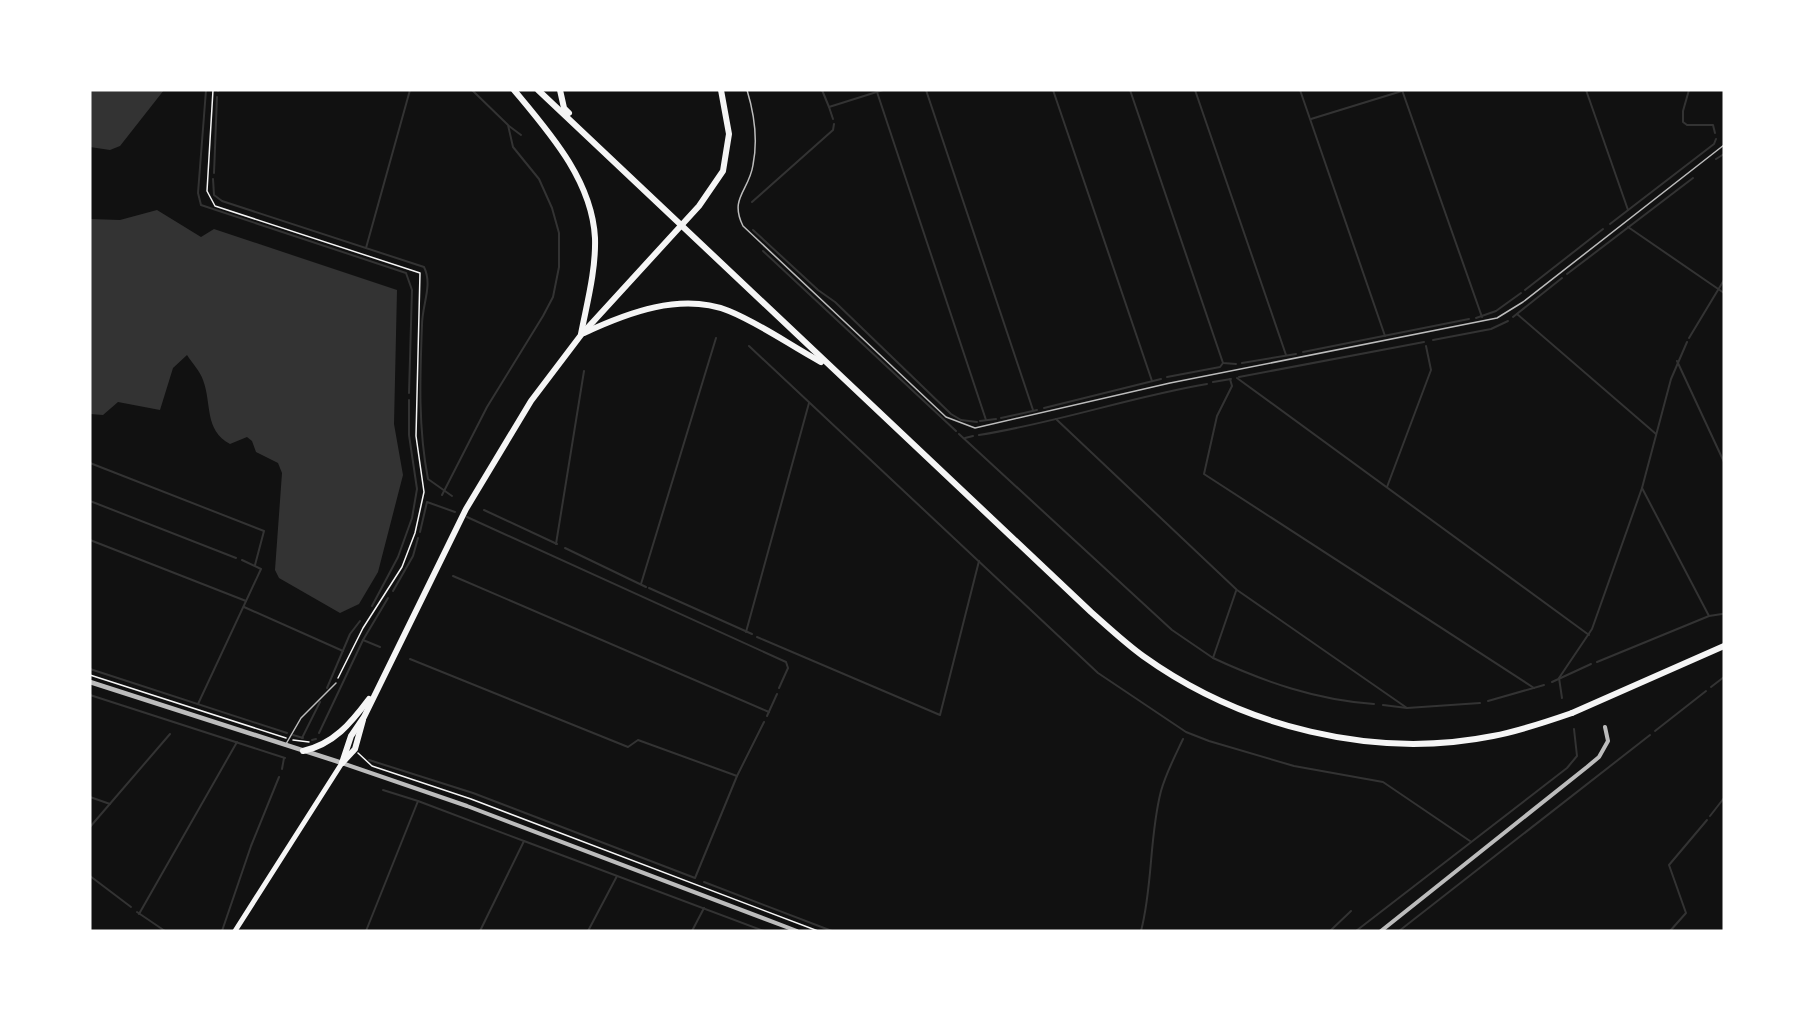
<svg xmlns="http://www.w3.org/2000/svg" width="1814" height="1021" font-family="'Roboto Condensed',sans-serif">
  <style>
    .water { fill: #333 }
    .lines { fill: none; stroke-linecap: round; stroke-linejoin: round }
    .stream { stroke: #333; stroke-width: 2 }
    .path { stroke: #f5f5f5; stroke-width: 1.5 }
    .service { stroke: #bcbcbc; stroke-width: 1.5 }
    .minor { stroke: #bcbcbc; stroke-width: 4 }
    .tertiary { stroke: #bcbcbc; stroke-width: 4.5 }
    .secondary { stroke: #f5f5f5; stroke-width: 5 }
    .primary { stroke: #f5f5f5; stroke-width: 6 }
    .trunk { stroke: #f5f5f5; stroke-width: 6 }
  </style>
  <rect width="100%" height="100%" fill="#111"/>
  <g class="water">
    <polygon points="90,90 164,90 120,146 110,150 90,147"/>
    <path d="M157 210 201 237 214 229 397 290 394 424 403 475 378 572 359 604 340 613 279 578 275 570 282 473 278 463 256 452 252 441 247 437 230 444C204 430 212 404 203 380 200 371 192 363 187 355L173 368 160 410 118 402 103 415 90 414V219L120 220Z"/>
  </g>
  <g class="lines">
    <g class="stream">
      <polyline points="206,90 198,193 201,205 406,273 412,290 409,393"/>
      <polyline points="822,90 829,107 883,90"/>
      <polyline points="926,90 1033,410"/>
      <polyline points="1053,90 1152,381"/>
      <polyline points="1130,90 1223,363 1236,364"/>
      <polyline points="1195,90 1286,355"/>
      <polyline points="1300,90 1385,336"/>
      <polyline points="1402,90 1482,317"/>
      <polyline points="1586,90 1628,210"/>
      <polyline points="1689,90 1683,111 1683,122 1687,125 1713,125 1715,133"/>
      <polyline points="218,91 218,90"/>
      <polyline points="877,92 986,420"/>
      <polyline points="829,107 833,119"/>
      <polyline points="1311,119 1402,91"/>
      <polyline points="509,126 521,135"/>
      <polyline points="1716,159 1724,154"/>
      <polyline points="214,173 217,97"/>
      <path d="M213 179 214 195 222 201 424 267C433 285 422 305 422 325 420 377 418 428 428 479L452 496"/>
      <polyline points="752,202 833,130 834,124"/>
      <polyline points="1610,224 1714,144 1716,139"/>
      <polyline points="1628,227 1724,293"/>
      <polyline points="753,230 818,290 835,302 951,414 961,420 977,422"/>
      <polyline points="366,248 410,90"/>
      <polyline points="763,251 956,431"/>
      <polyline points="1567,274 1693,178"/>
      <polyline points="1525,290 1603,229"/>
      <polyline points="1517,314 1656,434"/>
      <polyline points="1513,317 1562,278"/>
      <polyline points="1476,318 1496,311 1521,293"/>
      <polyline points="1689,338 1724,280"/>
      <polyline points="1433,340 1491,329 1508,321"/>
      <polyline points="749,346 1098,673 1186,732 1209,741 1294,766 1383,782 1470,841"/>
      <polyline points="1303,352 1469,319"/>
      <polyline points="1677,361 1724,462"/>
      <polyline points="1242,363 1296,354"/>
      <polyline points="1167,377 1220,367 1223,363"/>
      <polyline points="1239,377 1424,342"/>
      <polyline points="1237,378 1589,635"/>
      <polyline points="1230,379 1232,386 1217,416 1204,474 1534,688"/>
      <polyline points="1213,382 1231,379"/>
      <polyline points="1044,408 1161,379"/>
      <polyline points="1001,418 1037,410"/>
      <polyline points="1056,419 1237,590 1407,708 1480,703"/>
      <polyline points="980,421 996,419"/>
      <polyline points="959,434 1172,630 1213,658 1236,591"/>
      <path d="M979 435C1056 423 1130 397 1207 384"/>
      <polyline points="965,438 973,436"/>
      <polyline points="90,463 264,531 255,565"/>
      <polyline points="1387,487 1431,370 1426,346"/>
      <polyline points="1642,488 1709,616"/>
      <polyline points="442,495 487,407 543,316 553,297 559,267 559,233 552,208 539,179 513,147 508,125 472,90"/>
      <polyline points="90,501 236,558"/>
      <polyline points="484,510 557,544"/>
      <polyline points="467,517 786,662 788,668 779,688"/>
      <polyline points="420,532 427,502 455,512"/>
      <polyline points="90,540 246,601"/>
      <polyline points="556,544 584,371"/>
      <polyline points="565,548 646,587"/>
      <polyline points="453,576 769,712"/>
      <polyline points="641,584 716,338"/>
      <polyline points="649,588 752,634"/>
      <polyline points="393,591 413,556 418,538"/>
      <polyline points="372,606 398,557 412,518 417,489 409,435 409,400"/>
      <polyline points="244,607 343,651"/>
      <polyline points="746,632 809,403"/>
      <polyline points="757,637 940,715 979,561"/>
      <polyline points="363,640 380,647"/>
      <path d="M1213 658C1265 682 1316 700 1374 704"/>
      <polyline points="410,659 628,747 638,740 737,776"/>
      <polyline points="1597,662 1709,616 1722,614"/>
      <polyline points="90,669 287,733"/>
      <polyline points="1552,682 1591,664"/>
      <polyline points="1711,687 1724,677"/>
      <polyline points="327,688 350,634 360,621"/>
      <polyline points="90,695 285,758"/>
      <polyline points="1562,698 1559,678 1592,629 1642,488 1671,379 1687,342"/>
      <polyline points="1488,701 1544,685"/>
      <polyline points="198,704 261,569 242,560"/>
      <polyline points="1383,705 1407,708"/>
      <polyline points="767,716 777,694"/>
      <polyline points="1655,731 1706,691"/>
      <polyline points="319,733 363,640 388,598"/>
      <polyline points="293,735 303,738"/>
      <polyline points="302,738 320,702"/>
      <polyline points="312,740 316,739"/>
      <polyline points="369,760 473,793 695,878 737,776 764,722"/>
      <polyline points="282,769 284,758"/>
      <polyline points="383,790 418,801"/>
      <polyline points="90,797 110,804"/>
      <polyline points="1710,816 1724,798"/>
      <polyline points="90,827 170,734"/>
      <polyline points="524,841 764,931"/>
      <polyline points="90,876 131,907"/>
      <polyline points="704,882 832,931"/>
      <polyline points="137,912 165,931"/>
      <polyline points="139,914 237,742"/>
      <polyline points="222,931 251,846 279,777"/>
      <polyline points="366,931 418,801 524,841 480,931"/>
      <polyline points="588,931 617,876"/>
      <polyline points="692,931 704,908"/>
      <path d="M1141 931C1153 886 1149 837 1161 791 1166 773 1175 756 1183 739"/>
      <polyline points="1330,931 1351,911"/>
      <polyline points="1356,931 1567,768 1577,756 1574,729"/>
      <polyline points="1399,931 1650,735"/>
      <polyline points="1670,931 1686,913 1669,865 1707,820"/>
    </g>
    <g class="path">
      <polyline points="213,90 207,191 215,206 420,273 416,436 424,492 415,533 402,567 363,628 338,678"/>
      <polyline points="90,675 286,738"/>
      <polyline points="293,740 309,742"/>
      <polyline points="358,753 372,766 471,799 818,931"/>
    </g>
    <g class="service">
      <path d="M747 90C754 113 758 140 753 165 749 191 729 198 743 226L946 417 975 428 1170 383 1497 318 1523 302 1724 145"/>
      <polyline points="286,744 301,718 336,683"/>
    </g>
    <g class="minor">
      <polyline points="342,763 467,806 797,931"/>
      <polyline points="1381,931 1587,767 1599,757 1608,741 1605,727"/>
    </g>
    <polyline class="tertiary" points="90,682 342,763"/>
    <polyline class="secondary" points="235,931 342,763"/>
    <polyline class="primary" points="1572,713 1724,646"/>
    <g class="trunk">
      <path d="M514 90C549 132 592 180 595 238 596 270 587 303 581 334"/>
      <path d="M538 90 1091 612C1108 627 1125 643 1143 656 1242 727 1374 760 1493 736 1520 731 1546 722 1572 713"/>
      <polyline points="560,90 564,108 569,113"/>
      <path d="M584 333C627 313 681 292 729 311 761 324 791 346 821 362"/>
      <path d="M303 751C334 744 351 723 369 699"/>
      <polyline points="342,763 351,736 364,717 466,509 531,401 581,335 699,206 723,171 729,134 721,90"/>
      <polyline points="342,763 355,749 363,720"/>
    </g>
  </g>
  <rect width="1814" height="1021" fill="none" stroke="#ffffff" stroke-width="183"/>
</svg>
